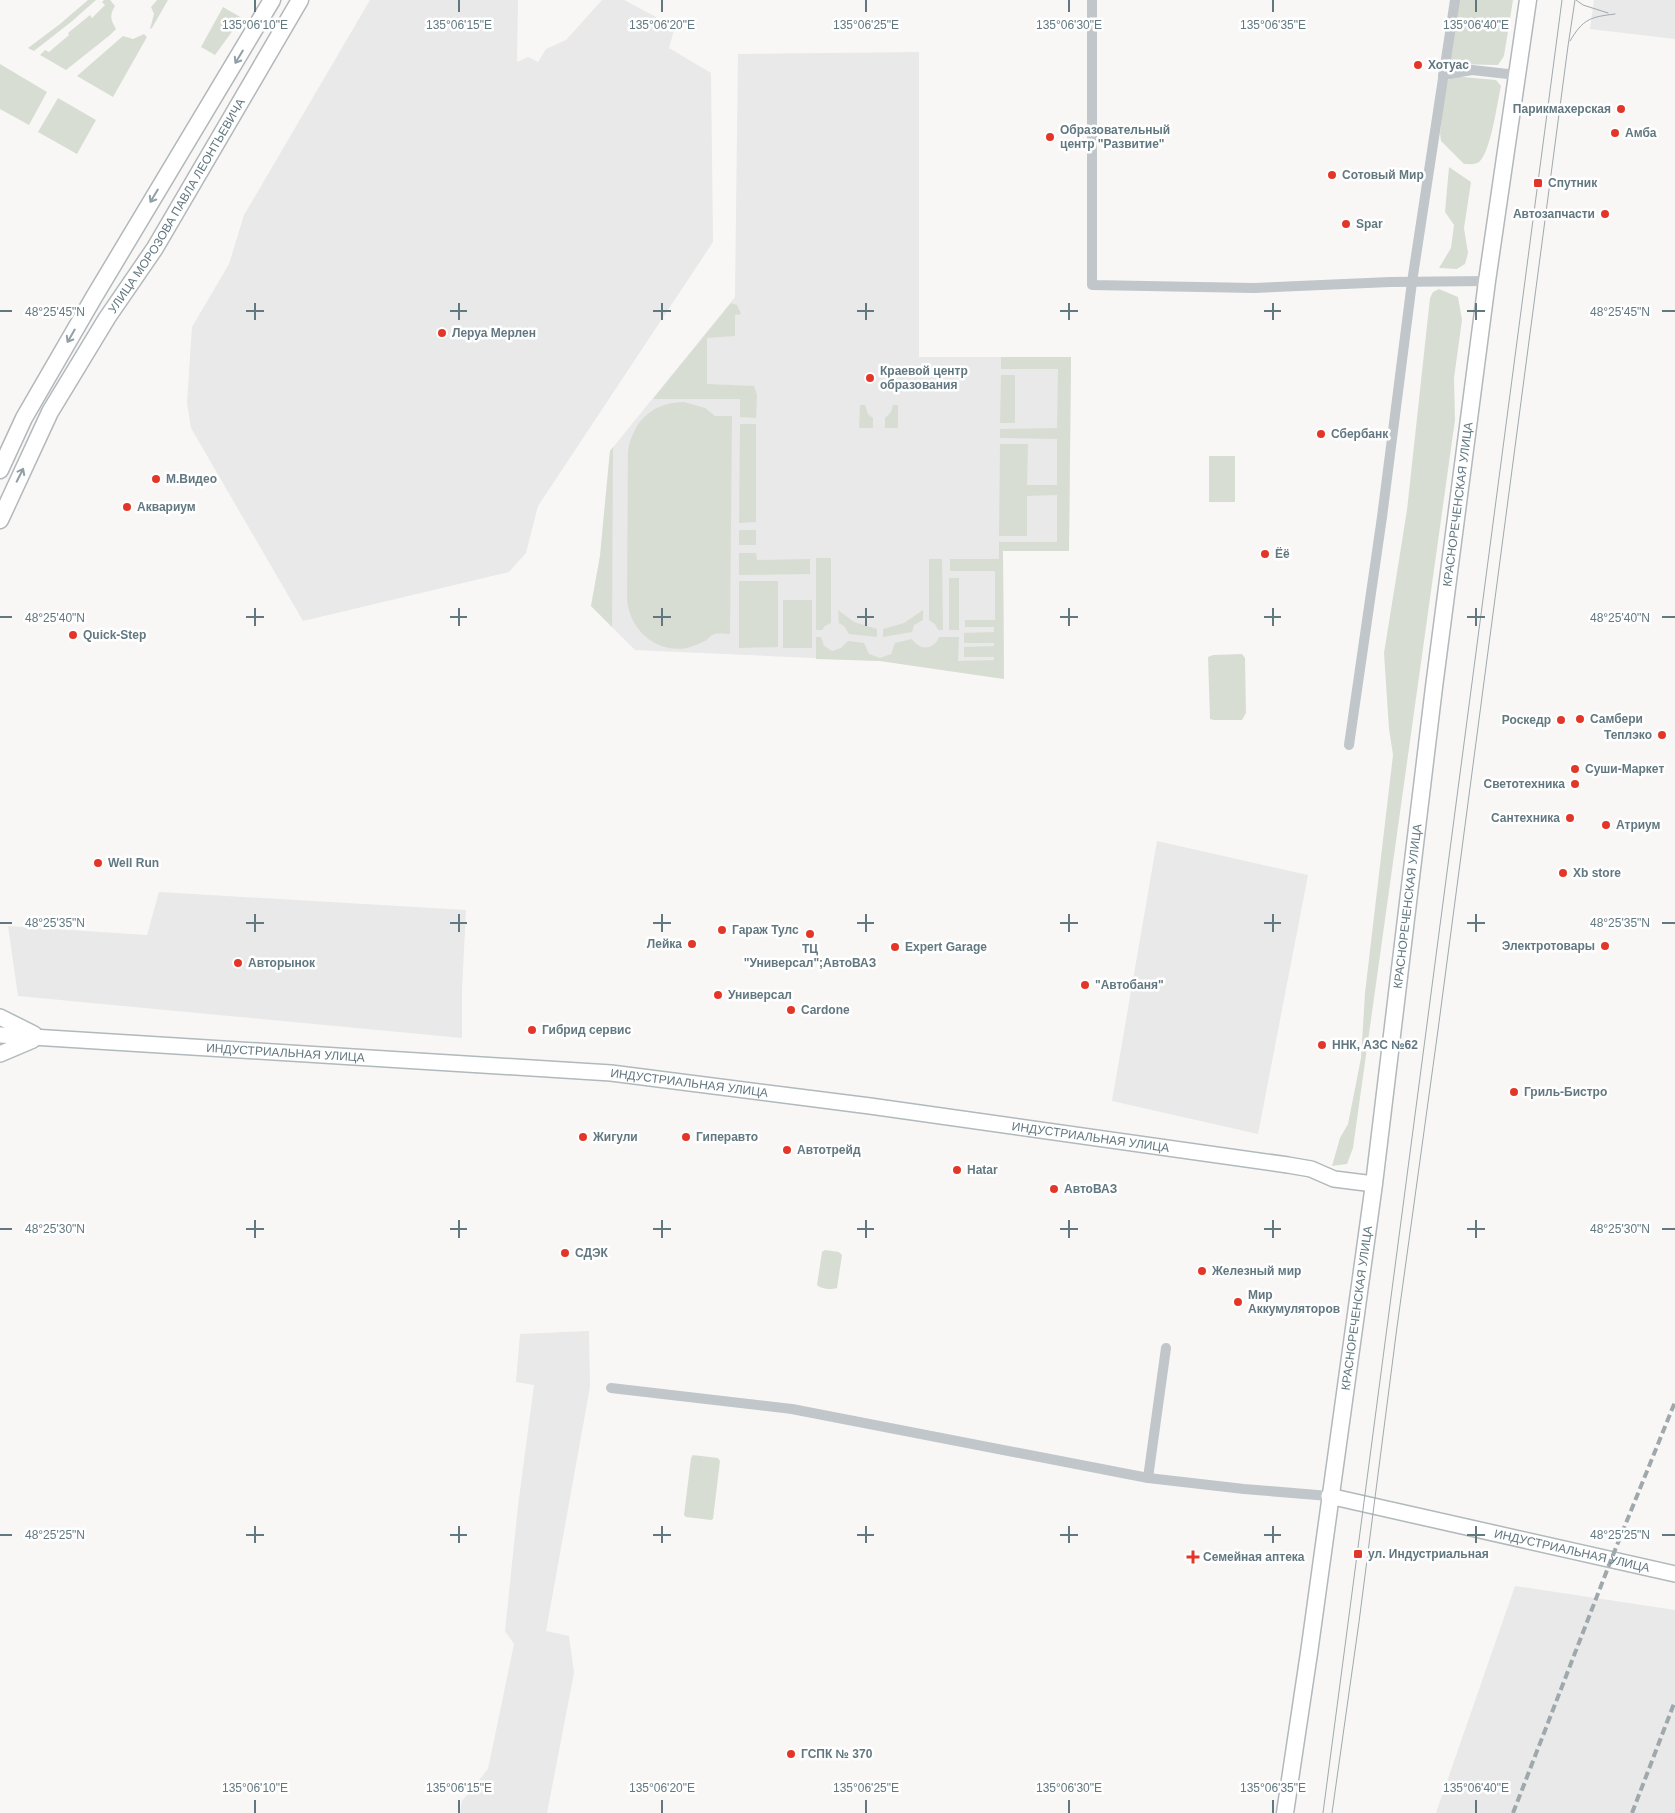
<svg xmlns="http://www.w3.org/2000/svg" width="1675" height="1813" font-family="Helvetica,sans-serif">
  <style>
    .built { fill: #e8e9e8 }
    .green { fill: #d8ddd4 }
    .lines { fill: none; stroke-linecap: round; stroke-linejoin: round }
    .secondary-casing { stroke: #b0b9bc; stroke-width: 18 }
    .primary-casing { stroke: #b2b8bb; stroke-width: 19 }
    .street { stroke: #c0c6c9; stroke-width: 10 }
    .secondary { stroke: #fff; stroke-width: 15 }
    .primary { stroke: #fff; stroke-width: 16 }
    .tram { stroke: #9fa9ad; stroke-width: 1 }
    .rail { stroke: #9fa9ad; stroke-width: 4; stroke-dasharray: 8 4; stroke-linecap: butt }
    .oneway { stroke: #91a0a6 }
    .ticks { fill: none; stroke: #627880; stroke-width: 2 }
    .poi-dot { fill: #e43628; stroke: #fff; stroke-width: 2 }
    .labels { text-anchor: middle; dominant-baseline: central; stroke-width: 5; stroke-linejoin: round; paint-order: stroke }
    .poi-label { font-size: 12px; font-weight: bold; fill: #627880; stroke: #fff; text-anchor: start }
    .street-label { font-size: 12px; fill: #627880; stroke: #fff }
    .ticks-label { font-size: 12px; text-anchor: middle; fill: #627880; stroke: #fff; stroke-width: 5; stroke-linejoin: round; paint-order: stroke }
  </style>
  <rect width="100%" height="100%" fill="#f8f7f5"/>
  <g class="built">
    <polygon points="370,0 518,0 517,62 528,57 538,62 546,49 566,40 602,0 624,0 675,27 669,48 711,73 713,242 538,506 526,553 509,572 303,621 191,428 187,403 192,327 229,264 244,215"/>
    <polygon points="1594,0 1675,0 1675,39 1590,29"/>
    <polygon points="919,52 919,357 1071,357 1069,551 1003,551 1004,679 880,661 635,650 591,606 600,556 610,451 735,297 738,54"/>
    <polygon points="1157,841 1308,875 1258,1134 1112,1101"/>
    <polygon points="159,892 466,910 462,990 462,1038 18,996 8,926 147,935"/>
    <polygon points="589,1331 590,1387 546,1631 569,1636 574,1673 547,1813 460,1813 462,1801 488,1769 514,1644 505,1631 518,1506 534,1385 516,1382 520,1334"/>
    <polygon points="1515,1586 1675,1610 1675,1813 1436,1813"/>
  </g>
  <g class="green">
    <polygon points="88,0 96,0 71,22 34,51 28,48 60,24"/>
    <path d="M104 0H110L115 6C109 15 111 20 116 29L110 35 66 70 40 55 45 50 49 52 69 35 68 33 90 15 92 18 105 5 102 2Z"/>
    <polygon points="157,0 168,0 152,28 150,29 154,14 151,7"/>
    <polygon points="1457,0 1513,0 1504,56 1498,65 1450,64"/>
    <polygon points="223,7 242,18 215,55 201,47"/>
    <polygon points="144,34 147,37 113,97 77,76 123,36 133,39"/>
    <polygon points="0,64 47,92 29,125 0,109"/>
    <path d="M1452 76 1496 80 1501 86C1497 103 1491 152 1479 162 1475 165 1469 164 1464 164L1441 141 1440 133 1446 82Z"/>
    <polygon points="58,98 96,120 77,154 38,132"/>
    <polygon points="1449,167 1471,182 1464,228 1468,253 1465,264 1457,269 1439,268 1451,248 1454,225 1445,212"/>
    <polygon points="1439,289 1458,297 1462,320 1454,378 1455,420 1353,1148 1347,1164 1332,1166 1340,1138 1348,1124 1361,1058 1365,993 1393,755 1389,729 1384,653 1407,510 1430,298 1433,292"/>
    <polygon points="731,303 737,305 741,314 735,315 735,336 707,338 707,384 754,386 757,395 756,418 740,417 740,399 653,399"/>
    <path d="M1001 357H1071L1069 551H1003L1004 679 880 661 816 659V637H821L824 646 832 651 841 648 848 641 864 643 869 654 880 658 891 654 895 643 912 639C920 651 934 650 939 637H959L958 661 994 660V657H964V647L994 646V643H964V633L994 632V627H965V620H995V571H950V559H999V542H1057V495L1027 496V536H999L1000 444H1028L1027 485H1057V439L1000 438V429L1057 428 1058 369H1001Z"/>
    <polygon points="1001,375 1015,375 1015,423 1000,423"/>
    <path d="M684 402 705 408 715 416H732L730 634C725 634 719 633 714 634 711 635 708 639 705 641 699 644 693 646 687 648 655 654 628 628 627 597L628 451C633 421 653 402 684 402Z"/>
    <polygon points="860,405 865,405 868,414 873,418 873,428 859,428"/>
    <polygon points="893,405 898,405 898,428 885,428 885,418 891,412"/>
    <polygon points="740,424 756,424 756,522 739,523"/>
    <polygon points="613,447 612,627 591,606 600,556 610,451"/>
    <rect x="1209" y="456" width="26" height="46"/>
    <rect x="739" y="530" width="17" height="15"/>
    <polygon points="739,553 756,553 757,560 810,559 810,574 739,575"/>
    <polygon points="816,558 831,558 831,623 825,626 822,630 816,630"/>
    <polygon points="929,559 942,559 943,630 938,630 935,624 929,620"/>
    <rect x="949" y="578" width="10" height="52"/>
    <polygon points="739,581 778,581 778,647 739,648"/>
    <rect x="783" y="600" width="29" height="48"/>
    <polygon points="838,610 854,622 877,629 877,637 849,634 844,626 839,623"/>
    <polygon points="923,610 923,620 914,625 912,632 883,637 883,629 904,623"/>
    <polygon points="1242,654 1245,658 1246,713 1242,720 1214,720 1210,719 1208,657 1213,655"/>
    <path d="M825 1250 839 1252 842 1255 837 1288C831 1290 821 1289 817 1285L822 1252Z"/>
    <polygon points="693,1455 718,1458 720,1461 713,1519 711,1520 686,1517 684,1515 691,1458"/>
  </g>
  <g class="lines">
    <g class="secondary-casing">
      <g id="secondary">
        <polyline points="0,1017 34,1034"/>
        <path id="s1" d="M0 1035 611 1073 870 1106 1288 1165 1311 1169 1334 1179 1374 1184"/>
        <polyline points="0,1054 33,1040"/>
        <path id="s2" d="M1329 1496 1675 1574"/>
      </g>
    </g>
    <g class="primary-casing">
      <g id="primary">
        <polyline points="0,470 24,418 94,297 272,0"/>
        <path id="s3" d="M0 520 50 412 107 318 155 248 300 0"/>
        <path id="s4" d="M1285 1813 1309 1653 1374 1184 1434 687 1487 281 1528 0"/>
      </g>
    </g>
    <g class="street">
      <polyline points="1092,0 1092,285 1254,288 1390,282 1487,281"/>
      <polyline points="1443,75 1472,70 1517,75"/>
      <polyline points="1349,745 1382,517 1412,282 1455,0"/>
      <polyline points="611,1388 792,1409 1148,1478 1244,1489 1329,1496"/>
      <polyline points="1148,1478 1166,1348"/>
    </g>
    <use href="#secondary" class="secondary"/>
    <use href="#primary" class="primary"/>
    <g class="tram">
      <polyline points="1576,0 1583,5 1608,13"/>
      <path d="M1570 41C1583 19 1590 17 1615 14"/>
      <polyline points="1323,1813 1562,0"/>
      <polyline points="1332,1813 1359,1622 1397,1327 1438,1030 1568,46 1575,0"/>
    </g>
    <g class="rail">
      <polyline points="1513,1813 1611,1560 1675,1402"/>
      <polyline points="1632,1813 1675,1701"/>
    </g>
  </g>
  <defs><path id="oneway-shaft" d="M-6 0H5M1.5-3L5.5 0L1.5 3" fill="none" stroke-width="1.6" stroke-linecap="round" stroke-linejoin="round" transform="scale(1.25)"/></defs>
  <g class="oneway">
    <use href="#oneway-shaft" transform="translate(239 57) rotate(121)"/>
    <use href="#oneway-shaft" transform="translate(154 196) rotate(121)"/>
    <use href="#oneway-shaft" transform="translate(71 336) rotate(120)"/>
    <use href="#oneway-shaft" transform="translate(20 475) rotate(-63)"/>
  </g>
  <path class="ticks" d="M255 0V12M459 0V12M662 0V12M866 0V12M1069 0V12M1273 0V12M1476 0V12M255 303V320M459 303V320M662 303V320M866 303V320M1069 303V320M1273 303V320M1476 303V320M0 311H12M246 311H264M450 311H467M653 311H671M857 311H874M1060 311H1078M1264 311H1281M1467 311H1485M1662 311H1675M255 608V626M459 608V626M662 608V626M866 608V626M1069 608V626M1273 608V626M1476 608V626M0 617H12M246 617H264M450 617H467M653 617H671M857 617H874M1060 617H1078M1264 617H1281M1467 617H1485M1662 617H1675M255 914V932M459 914V932M662 914V932M866 914V932M1069 914V932M1273 914V932M1476 914V932M0 923H12M246 923H264M450 923H467M653 923H671M857 923H874M1060 923H1078M1264 923H1281M1467 923H1485M1662 923H1675M255 1220V1238M459 1220V1238M662 1220V1238M866 1220V1238M1069 1220V1238M1273 1220V1238M1476 1220V1238M0 1229H12M246 1229H264M450 1229H467M653 1229H671M857 1229H874M1060 1229H1078M1264 1229H1281M1467 1229H1485M1662 1229H1675M255 1526V1543M459 1526V1543M662 1526V1543M866 1526V1543M1069 1526V1543M1273 1526V1543M1476 1526V1543M0 1535H12M246 1535H264M450 1535H467M653 1535H671M857 1535H874M1060 1535H1078M1264 1535H1281M1467 1535H1485M1662 1535H1675M255 1800V1813M459 1800V1813M662 1800V1813M866 1800V1813M1069 1800V1813M1273 1800V1813M1476 1800V1813"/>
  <g class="poi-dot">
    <circle cx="1418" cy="65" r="5"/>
    <circle cx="1621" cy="109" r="5"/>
    <circle cx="1615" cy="133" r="5"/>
    <circle cx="1050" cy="137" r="5"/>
    <circle cx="1332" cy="175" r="5"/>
    <rect x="1533" y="178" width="10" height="10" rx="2.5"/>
    <circle cx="1605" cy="214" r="5"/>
    <circle cx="1346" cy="224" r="5"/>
    <circle cx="442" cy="333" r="5"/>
    <circle cx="870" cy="378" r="5"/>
    <circle cx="1321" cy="434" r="5"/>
    <circle cx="156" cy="479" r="5"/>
    <circle cx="127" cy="507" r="5"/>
    <circle cx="1265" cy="554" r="5"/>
    <circle cx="73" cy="635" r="5"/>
    <circle cx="1580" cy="719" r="5"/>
    <circle cx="1561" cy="720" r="5"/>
    <circle cx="1662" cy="735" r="5"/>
    <circle cx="1575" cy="769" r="5"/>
    <circle cx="1575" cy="784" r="5"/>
    <circle cx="1570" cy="818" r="5"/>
    <circle cx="1606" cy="825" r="5"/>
    <circle cx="98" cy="863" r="5"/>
    <circle cx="1563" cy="873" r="5"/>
    <circle cx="722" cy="930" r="5"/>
    <circle cx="810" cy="934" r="5"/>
    <circle cx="692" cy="944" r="5"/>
    <circle cx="1605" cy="946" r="5"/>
    <circle cx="895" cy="947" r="5"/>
    <circle cx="238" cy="963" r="5"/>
    <circle cx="1085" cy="985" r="5"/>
    <circle cx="718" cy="995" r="5"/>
    <circle cx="791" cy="1010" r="5"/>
    <circle cx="532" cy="1030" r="5"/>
    <circle cx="1322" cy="1045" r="5"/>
    <circle cx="1514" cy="1092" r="5"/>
    <circle cx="583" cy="1137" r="5"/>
    <circle cx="686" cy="1137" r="5"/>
    <circle cx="787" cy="1150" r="5"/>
    <circle cx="957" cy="1170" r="5"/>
    <circle cx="1054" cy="1189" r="5"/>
    <circle cx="565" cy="1253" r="5"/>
    <circle cx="1202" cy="1271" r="5"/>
    <circle cx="1238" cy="1302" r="5"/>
    <rect x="1353" y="1549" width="10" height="10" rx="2.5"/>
    <path d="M1190.5 1549.5h5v5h5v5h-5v5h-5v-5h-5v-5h5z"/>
    <circle cx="791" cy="1754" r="5"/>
  </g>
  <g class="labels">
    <g class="poi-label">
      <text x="1428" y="65">Хотуас</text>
      <text x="1611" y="109" text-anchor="end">Парикмахерская</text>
      <text x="1060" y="130">Образовательный<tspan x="1060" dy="14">центр "Развитие"</tspan></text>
      <text x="1625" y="133">Амба</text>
      <text x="1342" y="175">Сотовый Мир</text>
      <text x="1548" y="183">Спутник</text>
      <text x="1595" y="214" text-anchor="end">Автозапчасти</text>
      <text x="1356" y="224">Spar</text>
      <text x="452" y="333">Леруа Мерлен</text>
      <text x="880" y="371">Краевой центр<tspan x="880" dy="14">образования</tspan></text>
      <text x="1331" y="434">Сбербанк</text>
      <text x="166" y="479">М.Видео</text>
      <text x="137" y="507">Аквариум</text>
      <text x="1275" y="554">Ёё</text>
      <text x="83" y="635">Quick-Step</text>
      <text x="1590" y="719">Самбери</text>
      <text x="1551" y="720" text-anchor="end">Роскедр</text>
      <text x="1652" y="735" text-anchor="end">Теплэко</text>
      <text x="1585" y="769">Суши-Маркет</text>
      <text x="1565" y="784" text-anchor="end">Светотехника</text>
      <text x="1560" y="818" text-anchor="end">Сантехника</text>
      <text x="1616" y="825">Атриум</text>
      <text x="108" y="863">Well Run</text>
      <text x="1573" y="873">Xb store</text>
      <text x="732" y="930">Гараж Тулс</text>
      <text x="682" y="944" text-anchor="end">Лейка</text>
      <text x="1595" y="946" text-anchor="end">Электротовары</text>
      <text x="905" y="947">Expert Garage</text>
      <text x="810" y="949" text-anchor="middle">ТЦ<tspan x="810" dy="14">"Универсал";АвтоВАЗ</tspan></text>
      <text x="248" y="963">Авторынок</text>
      <text x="1095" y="985">"Автобаня"</text>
      <text x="728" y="995">Универсал</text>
      <text x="801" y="1010">Cardone</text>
      <text x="542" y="1030">Гибрид сервис</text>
      <text x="1332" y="1045">ННК, АЗС №62</text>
      <text x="1524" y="1092">Гриль-Бистро</text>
      <text x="593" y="1137">Жигули</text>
      <text x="696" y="1137">Гиперавто</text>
      <text x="797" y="1150">Автотрейд</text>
      <text x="967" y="1170">Hatar</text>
      <text x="1064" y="1189">АвтоВАЗ</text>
      <text x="575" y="1253">СДЭК</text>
      <text x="1212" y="1271">Железный мир</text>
      <text x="1248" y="1295">Мир<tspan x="1248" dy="14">Аккумуляторов</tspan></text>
      <text x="1368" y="1554">ул. Индустриальная</text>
      <text x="1203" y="1557">Семейная аптека</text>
      <text x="801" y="1754">ГСПК № 370</text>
    </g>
    <g class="street-label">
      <text stroke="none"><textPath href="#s3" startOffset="361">УЛИЦА МОРОЗОВА ПАВЛА ЛЕОНТЬЕВИЧА</textPath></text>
      <text stroke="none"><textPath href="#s4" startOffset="1320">КРАСНОРЕЧЕНСКАЯ УЛИЦА</textPath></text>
      <text stroke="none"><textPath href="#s4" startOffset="915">КРАСНОРЕЧЕНСКАЯ УЛИЦА</textPath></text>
      <text stroke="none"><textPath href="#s1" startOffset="286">ИНДУСТРИАЛЬНАЯ УЛИЦА</textPath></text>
      <text stroke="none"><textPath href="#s1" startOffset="691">ИНДУСТРИАЛЬНАЯ УЛИЦА</textPath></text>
      <text stroke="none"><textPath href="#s1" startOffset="1096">ИНДУСТРИАЛЬНАЯ УЛИЦА</textPath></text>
      <text stroke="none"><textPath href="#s4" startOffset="510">КРАСНОРЕЧЕНСКАЯ УЛИЦА</textPath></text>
      <text stroke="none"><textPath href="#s2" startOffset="249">ИНДУСТРИАЛЬНАЯ УЛИЦА</textPath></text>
    </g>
  </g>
  <g class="ticks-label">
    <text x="255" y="29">135°06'10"E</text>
    <text x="459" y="29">135°06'15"E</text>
    <text x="662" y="29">135°06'20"E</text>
    <text x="866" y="29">135°06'25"E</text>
    <text x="1069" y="29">135°06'30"E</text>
    <text x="1273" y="29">135°06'35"E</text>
    <text x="1476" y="29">135°06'40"E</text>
    <text x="55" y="316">48°25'45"N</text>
    <text x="1620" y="316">48°25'45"N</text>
    <text x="55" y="622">48°25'40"N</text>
    <text x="1620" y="622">48°25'40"N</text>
    <text x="55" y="927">48°25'35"N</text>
    <text x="1620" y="927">48°25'35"N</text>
    <text x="55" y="1233">48°25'30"N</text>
    <text x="1620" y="1233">48°25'30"N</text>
    <text x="55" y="1539">48°25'25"N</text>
    <text x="1620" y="1539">48°25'25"N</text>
    <text x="255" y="1792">135°06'10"E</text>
    <text x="459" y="1792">135°06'15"E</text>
    <text x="662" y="1792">135°06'20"E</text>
    <text x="866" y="1792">135°06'25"E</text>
    <text x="1069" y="1792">135°06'30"E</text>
    <text x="1273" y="1792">135°06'35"E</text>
    <text x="1476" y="1792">135°06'40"E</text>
  </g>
</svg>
